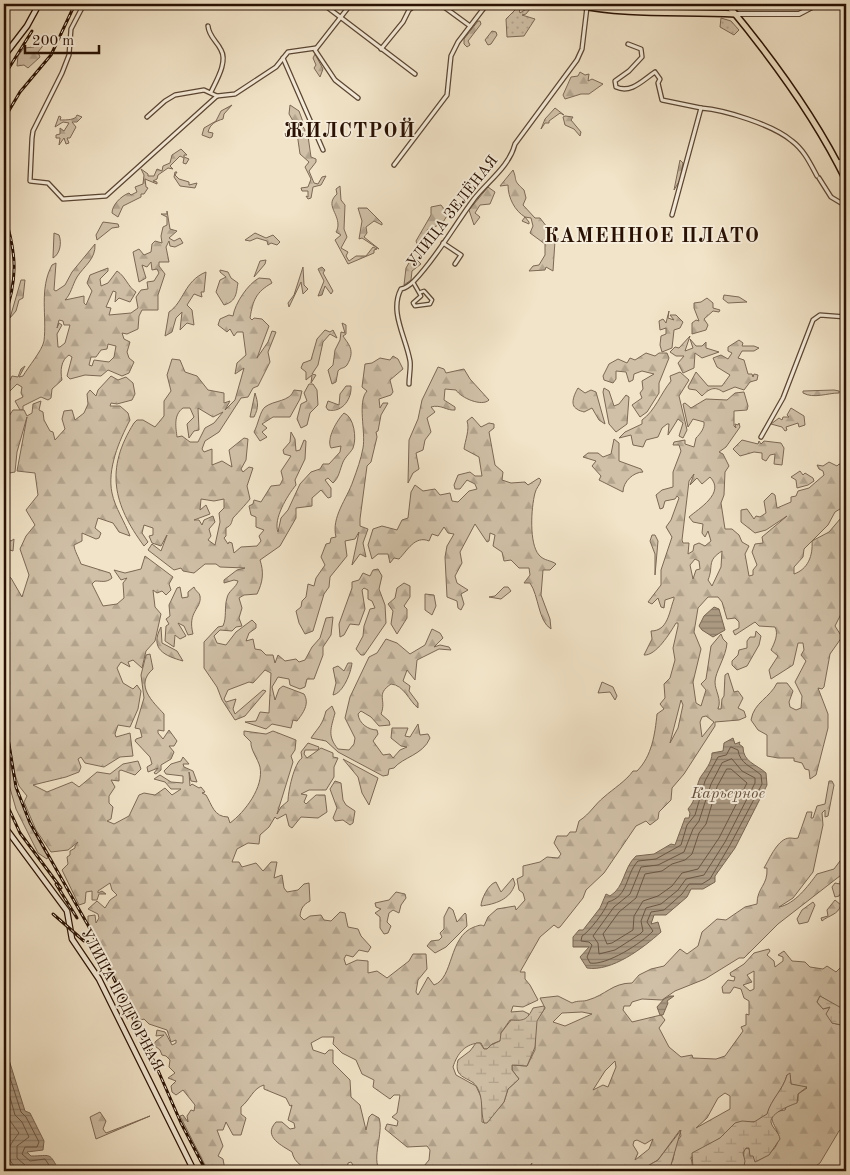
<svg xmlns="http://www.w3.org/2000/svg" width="850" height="1175" font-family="'Old Standard TT',serif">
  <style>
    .green { fill: url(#green-dots); stroke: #7c6855 }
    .forest { fill: url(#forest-firs); stroke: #7c6855; fill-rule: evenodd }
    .wetland { fill: url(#wetland-marsh); stroke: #7c6855 }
    .water { fill: url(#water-rules); stroke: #786451 }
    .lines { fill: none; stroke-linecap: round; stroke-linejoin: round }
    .shore { stroke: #6a5644; stroke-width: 1 }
    .pedestrian-casing { stroke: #5a4634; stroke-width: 5 }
    .minor-casing { stroke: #5a4634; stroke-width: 5.5 }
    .tertiary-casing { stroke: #5a4634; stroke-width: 6 }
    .secondary-casing { stroke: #281103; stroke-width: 7 }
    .primary-casing { stroke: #281103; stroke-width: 8 }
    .pedestrian { stroke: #f7eddb; stroke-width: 2.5 }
    .minor { stroke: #f7eddb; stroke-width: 3 }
    .tertiary { stroke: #f7eddb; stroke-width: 4 }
    .secondary { stroke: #f7eddb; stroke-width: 4.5 }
    .primary { stroke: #f2e4c8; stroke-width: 5 }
    .rail-casing { stroke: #281103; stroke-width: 3 }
    .rail { stroke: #f7eddb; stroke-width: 1; stroke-dasharray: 4; stroke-linecap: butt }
    .labels { text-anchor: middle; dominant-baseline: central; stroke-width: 4; stroke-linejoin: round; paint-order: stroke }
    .street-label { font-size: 15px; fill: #281103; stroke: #f7eddb }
    .water-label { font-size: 16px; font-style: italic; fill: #64503e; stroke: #f7eddb }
    .district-label { font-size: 20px; font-weight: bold; letter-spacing: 1px; fill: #281103; stroke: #f7eddb }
  </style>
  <defs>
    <pattern id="green-dots" width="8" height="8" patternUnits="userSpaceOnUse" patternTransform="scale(1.25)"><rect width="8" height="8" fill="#d0c0a7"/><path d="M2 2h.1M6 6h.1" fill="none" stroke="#b3a48e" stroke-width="1.8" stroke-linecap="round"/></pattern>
    <pattern id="forest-firs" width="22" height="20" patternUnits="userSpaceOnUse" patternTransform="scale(1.25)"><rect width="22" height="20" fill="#d0c0a7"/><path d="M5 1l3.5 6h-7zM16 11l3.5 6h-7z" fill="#b3a48e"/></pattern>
    <pattern id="wetland-marsh" width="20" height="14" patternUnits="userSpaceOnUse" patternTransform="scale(1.25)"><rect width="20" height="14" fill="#d0c0a7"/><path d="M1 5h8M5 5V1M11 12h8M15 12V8" fill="none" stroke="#b3a48e"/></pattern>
    <pattern id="water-rules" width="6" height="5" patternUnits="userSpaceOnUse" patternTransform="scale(1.25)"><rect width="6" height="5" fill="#ad9c85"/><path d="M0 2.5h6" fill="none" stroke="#8d7e6b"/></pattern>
  </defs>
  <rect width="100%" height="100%" fill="#f2e4c8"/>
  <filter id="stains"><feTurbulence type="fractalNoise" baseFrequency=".004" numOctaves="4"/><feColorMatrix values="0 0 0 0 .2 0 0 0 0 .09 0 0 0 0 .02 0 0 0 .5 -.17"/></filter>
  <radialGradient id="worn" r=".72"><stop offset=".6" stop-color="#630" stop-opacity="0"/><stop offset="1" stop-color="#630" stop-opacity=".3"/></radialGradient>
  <g class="green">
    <polygon points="518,4 520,13 534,4 526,14 522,15 535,19 524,36 507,37 506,19 518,7"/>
    <polygon points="721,18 731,21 739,30 734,35 720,27"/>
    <polygon points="492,31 496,32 497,35 491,44 488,45 485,40"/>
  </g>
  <g class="forest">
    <polygon points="478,21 480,21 481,24 468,41 470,45 467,47 464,44 464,39"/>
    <polygon points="42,36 46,42 38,52 40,57 28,68 24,65 17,66 18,56 24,48 34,47"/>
    <polygon points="315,54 323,69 320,77 314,68 316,65 313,58"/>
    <polygon points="580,72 585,75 589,74 588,81 592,79 603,84 589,94 581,94 565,99 563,95 571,77 578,76"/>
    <path d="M232 105 224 114 223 119C216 121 210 124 208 132L213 133 212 137 210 138 202 135 204 128 216 121 221 111Z"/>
    <polygon points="290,105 299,111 303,122 301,123 305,130 304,134 308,136 311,157 316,159 316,162 309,171 314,183 318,184 322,177 326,176 321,185 313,187 311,198 308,199 306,196 308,197 308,191 302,191 301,188 308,187 311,179 305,167 309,162 300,154 296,126 289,114"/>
    <polygon points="555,108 564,115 560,113 549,121 549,123 545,123 541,129 545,119"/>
    <path d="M77 115 82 117 77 122H72L76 127 70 138H67L69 143 66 144 64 138 59 145 60 138H56V135L60 134V128L64 131 69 123 63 122 55 127 59 116 61 117 60 120C67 120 76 120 77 115Z"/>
    <polygon points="565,116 573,117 571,120 581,132 580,136 574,129 565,125 563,117"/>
    <path d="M181 149 187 155H184V157L189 159 186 164 183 163 184 158 180 156 170 166 173 169 168 168 158 175 157 179 153 181 157 182V184L145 179 146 187 148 188 144 194H141V197L123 206 118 217 112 213C112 205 121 196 129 193L131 195 137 192 135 187 143 184 144 175 141 169 148 174V176H154L157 169 162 171 163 166 170 163 172 155Z"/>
    <polygon points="680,160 683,163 680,180 674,190"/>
    <path d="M513 170C518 182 512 179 524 190L526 198 523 205 535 218H540L547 227H552L555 241 553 271 546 267 545 270 529 271 533 266 539 265 545 255V244L530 233 533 226 531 218 525 217 529 222V224L522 221 525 217C515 211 508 198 508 185L500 186Z"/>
    <polygon points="175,172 177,172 175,175 179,179 189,182 189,185 197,183 195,188 180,186 174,177"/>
    <path d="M340 186 341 200 345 205 344 229 347 237 341 248 348 252 346 256 349 261 356 256H366L373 247 377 249 374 250V253L348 264 335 240 341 235 336 232C337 230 338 228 338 225 338 212 325 205 337 194L336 189Z"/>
    <polygon points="488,187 495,192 490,204 480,205 475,213 480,217 474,225 469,210"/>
    <polygon points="441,205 448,214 442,224 428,229 418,246 416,241 431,215 431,207"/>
    <polygon points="358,208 367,208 382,223 382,225 374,221 366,227 367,233 364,237 379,249 362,238 359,239 362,221"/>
    <path d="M167 211 170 229 177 231 169 238 174 241 180 238 183 243 175 247 170 246 169 241 166 247 169 262H159V266L165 274 158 295V310H142L139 316 138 329 127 334 122 333 124 339 130 342 127 352 129 358 134 362 129 373 122 376 108 370 101 376 85 375 70 379 67 376 72 357 69 355C61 360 60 371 62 380L52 389 51 398 48 400 41 397 23 406V410H20L15 401 23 397 21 393 22 387 17 384 7 394 6 389 12 376 18 377 21 369 25 366 19 377 23 376C28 367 42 351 44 341 47 316 39 289 52 265L56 263 54 290 56 291 65 285 72 272 95 244C96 259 84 266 77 277 72 286 71 294 65 300L84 296V303L86 305 92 291 87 283 90 275 108 268V271L100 279 101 286 108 283 117 271C126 277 128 287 136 292L130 302 119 298 115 302 116 292 113 291 106 307 111 308 109 315 131 313 138 308 136 297 141 290 148 289 147 282 154 281 159 273 157 269 152 270 151 262 147 267 142 265 146 278 139 282 133 252 139 249 144 255 151 252 152 244 155 241 162 243 161 236 163 227 167 225V217L161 214H167ZM59 320 63 321 64 325H70L65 343 60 347H58L57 334 62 325 59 323 57 328ZM108 344 116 346 114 357 109 362 94 360 92 366 89 365 91 357H96L101 350 107 349Z"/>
    <polygon points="103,222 118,224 119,227 112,228 97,240 96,235"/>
    <path d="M54 233 59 235C62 243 60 254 53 258Z"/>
    <polygon points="255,233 266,238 273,235 280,242 277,245 271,243 268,245 267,241 257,238 250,241 245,240"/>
    <polygon points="413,256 421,264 412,271 411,280 404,285 406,268"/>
    <polygon points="266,260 265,264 254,277 260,261"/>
    <polygon points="303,267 304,285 308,289 303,294 301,282 289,307 288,303 294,295"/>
    <polygon points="322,267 325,270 323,273 333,291 331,294 325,286 322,295 318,296 324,281 318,269"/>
    <path d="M220 270 228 272 231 278 238 283C236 293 237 301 224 305L216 292 220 280 226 277 220 272Z"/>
    <path d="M206 272 204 292H201L202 297 194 294 187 305 192 310 194 325 187 323 180 330 182 312 176 318 172 332 165 336 169 312C184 302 184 281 206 272Z"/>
    <path d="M259 278 270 279 272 283C256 292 253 300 250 318L252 320 254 318 262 319 269 326 257 358 268 342 272 331 276 332 268 352 270 362 258 386 253 388 248 397 241 398 219 432 205 441 202 449 204 452 212 449V465L222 461 232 467 229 450 244 438 248 439 246 460 241 469 243 472 249 467 253 468 247 486 250 499C247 503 234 517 233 518 231 523 232 525 226 528V536L224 538 228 544 229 542 232 543 234 553 241 547 257 546 261 541 259 536 264 530 256 527V517L251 515 249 506 253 504 254 500 261 502 271 486 280 485 283 479 281 471 291 456 284 454 283 450 290 442 291 432 295 439 296 451 300 450 304 440 306 441 305 459 295 480 296 485C287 496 273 519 278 532L281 518 288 510 300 484 311 472 320 469 323 464H329L340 452 341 446 331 448C326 439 337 420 344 413 354 417 357 438 353 448 352 451 345 457 343 462 340 469 339 478 333 483L328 478 325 480 331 488V497L328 498 321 490 312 498V506L296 508V518L280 546 260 560C264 572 263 582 257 594L244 595 239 598 242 608 239 618 242 626 236 627 232 631 220 630 214 636 217 643 226 645 236 632 252 620 256 624V628L249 633 246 641 253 639 255 649 261 650 266 655H273L275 663 278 655 285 661 296 659 299 662 305 660 312 647 320 638 326 618 333 617 331 635 323 647V655L314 679H307L305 687 300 689 290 685 289 679 278 677 272 687 275 700 279 689 283 686 304 694C310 704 303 713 297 721L293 720 291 728 272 724 266 729 245 722 256 721 260 712 269 713 271 673 265 670 253 683 249 682 228 690 224 699 226 702 236 699 233 709 235 714 263 690 266 691 245 716 235 720 222 700 217 687 204 668V642L218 627 223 626C227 617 224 608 227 598 228 591 236 588 238 581L234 580 224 583V580L237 570 245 568 220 567 216 564H205L194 573 183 571 181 568 174 570 148 550 152 544 161 551 167 535 161 546 152 543 149 536 153 535V528L144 525 142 533 148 542 144 546C113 504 105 469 134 423L137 420H143L155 427 164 416V401L171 391 167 375 172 359 180 360 185 372 197 376 208 390 224 393V403L230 401 225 410 235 400 244 368 235 374 237 363 246 355 243 332H237L234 336 230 329 227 332 218 325 220 319 229 315 233 316C235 303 248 284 259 278ZM183 408H190L194 417 187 424 189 438 194 431 199 430 198 408 213 417 223 412 214 423 205 428 198 442H190L182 436 177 437C176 428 173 415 183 408ZM201 499 214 501 224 499V508L219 513 220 522 215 545 208 540 211 536 209 529 215 522 213 516 204 520 202 525 199 520H194L210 514 206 505 200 510Z"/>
    <polygon points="21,280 25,280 23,298 19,300 16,311 10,318"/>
    <polygon points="724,295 739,297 747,302 728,303 723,299"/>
    <polygon points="707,298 713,303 713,308 720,310 719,312 713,311 704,319 708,325 706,330 692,334 692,323 696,320 699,321 694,308 694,303 701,302"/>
    <polygon points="669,311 668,318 674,320 670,315 676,315 683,322 680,328 674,330 672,348 662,352 660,345 661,336 666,334 666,328 660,330 659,321 663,319 666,323"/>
    <path d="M342 323 346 325V334L343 336C348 344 356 350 347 365 344 369 341 367 338 371L336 382 332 384 328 370 333 365 335 350 340 340 341 332 345 333Z"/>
    <polygon points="325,330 330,332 333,330 337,338 330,334 323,342 318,365 312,374 316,375 311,383 312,375 306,380 306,372 301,368 303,363 311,360 317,339"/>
    <polygon points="690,336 685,351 693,348 690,339 696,346 702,346 706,342 706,348 719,352 702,358 695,353 694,368 683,373 678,363 684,356 676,356 670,352 675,347 679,348"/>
    <path d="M739 340 743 343 742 346H754L759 348 754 351H742L738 358 744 360 748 374H752L753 377 754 374 758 375 757 380 750 382 744 390 735 387 723 392C714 385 708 390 702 396L696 390 689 389 688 387 696 372 708 386H722L730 375 717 367 713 358 721 355 728 359 732 353 728 351V347Z"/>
    <polygon points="646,353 655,356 659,353 667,353 669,358 659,383 659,393 647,412 640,417 632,405 642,398 640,393 643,389 642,381 654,374 642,371 634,374 633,380 629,382 626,372 616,371 616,379 613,383 604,380 603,376 609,364 618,359 627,363 630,358 635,360"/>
    <path d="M393 356 398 359 403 369 390 380 393 392 391 395 379 399 380 408 383 403H388L381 415 378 431 376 432 377 437 371 462 367 466 360 519V526L368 529 363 543 366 557 360 554 352 565 359 532 355 539 345 541 347 556 330 577 329 587 324 594 313 631 305 634 299 623 296 611 301 607 302 601 306 597 308 584 314 586 316 578 325 565 321 557 326 544 330 543 331 538 336 537C331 517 347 499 353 481 357 470 361 459 363 448 366 432 357 402 367 391L362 387 365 364 372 363 380 358 390 360Z"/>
    <path d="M438 367 444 369 446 373 464 369 470 379 489 400C482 407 461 398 456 390L445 389 444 400 455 407V410C447 411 441 404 431 407L435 412 427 418 431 432 425 440 423 450 416 453 419 469 413 473 408 483 409 440 418 419 422 400Z"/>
    <path d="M680 372 689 380 679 396 687 430 683 438 679 436 683 423 678 419 668 435 669 424H667L662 428 658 437 646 440 643 447 633 445 631 435 619 438 625 432 642 424V420C655 411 661 393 671 381L670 376Z"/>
    <path d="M111 376 118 380 126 377 133 383 135 394 132 400 117 404 111 403 110 406H120L128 413 130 420C119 441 107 469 112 493 115 508 125 522 130 536L119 532 113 523 98 518 95 528 101 533 99 538 96 539 82 533V541L74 545C74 550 79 558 81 564L110 573 112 578C106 583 102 581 95 581L92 584 103 606 117 604 124 598 123 583 127 578 121 580 114 570 125 573 141 569 145 556 173 577 169 584 171 590 166 595 162 591 157 593 153 590 155 607 161 614 155 641 146 651 142 668 133 660 128 662 130 667 121 662 117 668 123 683 133 689 137 685 141 691 138 709 130 727 118 725 115 734 116 737 130 733 133 756 120 757 104 767 85 763 81 757 78 759 81 767 79 772 66 777 33 785 47 792 72 782 79 787 97 772 110 774 123 764 138 761 141 769 135 775 121 770 119 771V781L111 780 115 787 109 796V803L113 807 111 819 107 821 114 824 129 816 139 795 144 793 155 795 165 788 172 795 181 789H171L165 782 154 779 160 775 171 782 183 783V776L166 774 164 771 171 764 181 761 183 757 189 764H183L184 767 193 771 197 782 191 781 189 772 190 786 192 784 199 788 201 787 205 792 202 793 206 795C212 805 214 817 228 817L230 823C245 812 264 787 260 767 258 759 250 749 251 742L244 735V731L266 734 273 731 296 740 295 750 291 756 293 762 277 814 281 807 288 801C288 792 294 763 302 758L301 752 308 743 319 747 318 750H305L304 754 307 758 321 748 333 753V757L338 758 334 767V777L326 790H309L301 794 307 795 304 802 306 804 316 795H325L327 812 318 818 301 817 292 828 289 826 286 814 277 819 275 817 269 827 260 835 259 844 248 843 237 849 232 862H239L242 867 256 863 263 871 271 862H277L274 878 282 875 284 888 287 892 298 890 304 884 309 883 310 901C303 905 301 908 300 916L304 920 310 916 321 915 324 920 331 921 340 912 345 913 348 927 358 929 361 936 371 947 368 952 359 950 353 957 346 955 344 959 346 965 357 960 368 961V973L377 971 387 978 409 961 413 954H426L427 969 418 980 416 992 418 995 428 977 434 985C454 978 448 937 474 927 478 926 480 924 484 926L488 917 497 909 515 906 516 910 525 900 523 893 519 890 517 879 523 876V866L540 862 547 857 558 858 561 854 554 843 557 836H567L570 832H576L579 821C591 813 594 805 604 797 613 789 626 781 633 771H637C652 756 655 734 657 714L664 709 660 704 665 698 664 684 670 678 675 660 673 648 678 626V623H676C670 633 656 656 644 655L652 639 651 631C668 631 669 612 674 599V597L665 600 664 608 661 607 658 598 652 604 648 602 661 585V570L672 537 666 527 671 520 679 498 677 496 675 499 665 501 663 508 660 509 656 495 662 490 673 487V472L681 451 679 445H673L674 442 685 440V444L694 447 696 438C700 434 705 428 704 422L693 419 688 427 683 404 685 403 691 408 706 399 727 400 735 393 744 392 748 406 747 410 734 411V426L736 428 735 424 738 425 739 423 740 427 726 447 719 452 723 454 729 466 725 472 724 495 721 503 725 529H732L739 535 742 542 749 546 745 554 749 576 753 575V570L757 565 752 552 755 544 763 543 762 537 787 516 766 530 755 533 741 522V510L747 509 754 519 756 516 760 517 766 513 764 501 772 493 775 495 777 508 791 502V497L796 496 798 491 809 488 824 475 823 471 819 469 817 465 823 466 829 462 837 466 839 464 843 465 841 472 846 473V509H840L835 512 828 525 804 549 803 557 794 567V574C808 569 813 556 812 541L829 532 846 512V598L841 600V614L835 626 842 637 830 654 824 687 822 689 818 688 828 714V728L816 775 810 779 809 770 805 769 802 763 794 761V758H778L767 756V735L758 730 751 720C754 702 770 698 777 683H787L793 691 789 702 790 707 796 710 801 708 802 696 795 682 806 661 801 655 804 650 803 643H798L793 665 771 679 769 670 778 656 771 650C774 644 779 634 775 627L759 626 755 622 735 635 733 631 739 628V622L735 618 727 619 722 602 718 597H708L698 608 694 632 701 649 693 682 696 703 701 706 706 690 701 684 706 679 711 646 721 634 723 639 727 643C726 657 715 672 715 682 715 691 722 699 718 709H721L722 699 724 696 725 675 728 673 734 692 738 691 743 698 738 708 744 711 746 717 739 720 715 722V726L684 774 672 788 671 800 659 812 658 819 650 825 646 821 636 826 604 873 586 890 583 898 560 927 558 928 554 925 540 937 520 972H525V979L530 985 538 1000 523 1007 513 1006 511 1012 523 1011 529 1014 528 1018 522 1022 510 1020 501 1033 502 1040 492 1044 487 1049H484L481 1043C465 1043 457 1054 453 1067L456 1075 476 1086 482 1099V1122L485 1123 504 1102 508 1089 519 1079 512 1070V1065L527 1066 535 1050V1023L545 1008 540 998 558 996 572 1003C578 1000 583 1002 588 1000 606 995 612 983 632 983L639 975 651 969 664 966 680 949 687 954 698 946 702 932 717 919 726 920 745 907 757 904C757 887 768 886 767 868H764C770 858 778 838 790 838 793 838 795 839 798 838L807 812H812L811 818H813L817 806 825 804 829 781H832L834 785 828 816 825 817V810L822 813 823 825 813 872 793 898 779 907C795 904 808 886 817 874L834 869 846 853 845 872 778 924 744 958H739L705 979 675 991 662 1000 642 999 632 1002 630 1006H624L623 1010 632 1022 661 1015 665 1020 659 1028 669 1047 681 1057 692 1055 693 1058 716 1059 725 1056 743 1031 741 1027 746 1025V1014L749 1015V1001L744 998 741 989 734 987 730 993H723L722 987 728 980 734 981 735 977 731 976 730 973 744 964 754 953 769 949 770 951 767 955 774 961 775 967 783 961V957L778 955 784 951 792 961 805 962 810 967 823 969 827 966 836 972 846 962V1012L820 996 817 1002 823 1009 830 1007 832 1023 846 1026V1125L839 1131 820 1163 809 1171H743L744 1149 748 1148 757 1161C767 1156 780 1148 778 1135 777 1125 761 1113 785 1110L786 1107 798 1101V1094L807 1088 791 1084 790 1075H787C783 1090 771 1100 767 1115L759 1121 733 1125 724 1136 695 1153 691 1158 693 1168 691 1171H667L673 1160 676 1143 681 1136 680 1130 658 1160 639 1171H528L532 1163 527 1171H423L424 1166 429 1160 430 1150 427 1146 407 1147 385 1129 387 1124 397 1126 398 1121 392 1117 397 1113 400 1095H394L390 1099 373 1087 374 1080 362 1074 356 1060 342 1053 333 1044 334 1037H322L311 1043 313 1050 325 1054 329 1050H333V1063L350 1080 351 1097 360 1105 366 1130 369 1117 372 1114 379 1118C384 1133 371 1158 380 1171H357L351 1162 348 1163 347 1171C329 1171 297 1175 292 1152 283 1146 262 1137 276 1122H282L290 1129 295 1128 294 1123 288 1120 292 1105 290 1106 286 1098 264 1089V1085C253 1088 250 1100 241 1107V1114L246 1118 241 1135H233L226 1122 223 1130H217L223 1146 218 1156 223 1159 225 1170 208 1171 180 1116 183 1115 188 1122 187 1116 191 1110 194 1111 195 1105 183 1090 176 1095 172 1092 171 1086 176 1081 168 1078 175 1073 169 1067 170 1060 166 1056 162 1055 160 1050 155 1046 150 1051 147 1043 154 1044 156 1041 164 1035 156 1036 157 1030 165 1032 172 1045 176 1043V1040L171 1042 167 1030 149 1024 144 1019 138 1021 141 1031 148 1038V1041L145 1040 88 923V916L95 915 96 923 99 918 98 914 88 909 97 901 105 908 110 900 117 895 112 890 110 883 98 891V893L102 891 106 894H99L97 900H92V891L86 892 85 903 79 905 62 870 68 864 67 857 70 855V851L75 848V846L78 842 68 850 51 852 36 830 24 802 27 796 19 786 14 772 7 725 4 687V572L11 578 22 597 29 575 20 549 26 536 35 525 26 510 38 495 35 473 17 471 27 417 17 452 15 472 4 474V414L9 416 13 410H24L27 416 32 413 33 404 41 401 39 410 43 412 44 420 50 431 53 432 55 440 65 429 62 419 64 411 72 410 75 420 84 413 88 404 87 394 90 390 96 396 98 390ZM694 474 690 485 697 478 702 484 710 477C726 493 698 509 689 517L693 522 703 524 702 533 705 537 708 531 711 541 705 546 699 543 694 545 693 551 688 554 689 543H683L682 540 689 481ZM722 551 721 567 712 586 708 580C714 566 706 561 722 551ZM695 559 699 561 700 569 696 570 693 579 690 565ZM681 700 683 705 678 728 670 743ZM706 716 714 722 702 737 700 722 702 717ZM754 971V989L750 991 743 985 752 982 747 975ZM582 1012 592 1014 565 1026 553 1022 562 1013ZM615 1061 616 1067 608 1087 603 1085 593 1090 605 1071ZM725 1093 730 1096V1109L696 1128 707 1118 718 1098ZM653 1139 649 1149 635 1160 638 1153 633 1145 634 1141 637 1140 645 1144Z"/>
    <polygon points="309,384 313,384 317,390 318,405 310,413 307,425 301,428 297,419 301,404 307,401 304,393"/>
    <path d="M346 386H351C352 398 343 413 328 410L326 407 328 401 339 405 340 394Z"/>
    <path d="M578 388 585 393 591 390 596 392 605 424 599 420 592 408 584 412C582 411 579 411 577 409 569 405 575 393 578 388Z"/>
    <polygon points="604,388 609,391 614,406 619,404 626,395 629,397 627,424 616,432 609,424 603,392"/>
    <path d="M294 390 302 391 300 399 290 417H273L262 424 267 428 262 432 267 437 260 441 254 432C258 425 260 411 265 407 274 400 290 402 294 390Z"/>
    <path d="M834 390 839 391V393C827 393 814 399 803 393V391Z"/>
    <path d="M255 393C258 403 259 407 254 417H250Z"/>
    <polygon points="791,408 804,416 805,425 799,427 798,423 786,427 787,430 785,431 782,427 771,424 779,418 782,420 783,417 789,417 787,415"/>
    <path d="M472 417 481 427 489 423 494 424V428L489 432 495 465 503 472 502 480 511 483 525 482 528 485 539 478 541 480C540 485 536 488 535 493 531 508 529 544 539 555 544 561 551 560 556 564L550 570H543L541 595 550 619 551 629C538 621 539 596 530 583H524L530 575 529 568H519L511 560 504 561 502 552 493 546 495 535 490 533 489 541 487 542 475 524 460 552 462 563 455 576 457 583 468 590 461 594 464 604 461 610 458 608 457 601 447 597 445 557 447 546 454 534 448 533 444 527 438 536 432 534 429 541C415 535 407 551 399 559L394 558 390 563 388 554H378L372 559 368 545 373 529 382 526 397 530 402 520 408 518 411 492 415 485 423 491 435 489 440 495 450 493 452 501 458 502 469 491 477 489 475 484 467 480 460 489H455L454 485 458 475 470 472 475 476H482L479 457 464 449C465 441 470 429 467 421Z"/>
    <path d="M614 439 619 443V461L641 469 643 472C634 472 623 481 623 492L599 480 601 476 592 466 596 461 583 457 588 453H598L603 457 611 454Z"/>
    <polygon points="742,440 758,444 759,441 761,444 764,441 781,443 784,448 782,465 774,464 775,454 770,455 766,461 762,459 762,453 754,452 740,456 733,449"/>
    <polygon points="800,471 803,475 805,473 813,478 814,481 808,485 797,488 796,480 791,477"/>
    <polygon points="652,535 655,535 658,541 655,575 655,554 650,541"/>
    <polygon points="5,538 11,541 14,539 13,551 4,548"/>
    <polygon points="378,569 382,576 379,589 385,605 386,623 364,655 361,655 356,649 363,636 364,626 370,609 375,608 372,601 368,599 368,590 364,588 362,590 365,609 359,625 350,624 344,635 340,637 339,624 352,588 352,582 359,580 363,573 370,576 373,570"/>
    <polygon points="404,583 410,586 410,597 404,606 407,609 407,618 397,634 391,624 393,611 388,604 395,598 397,588"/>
    <path d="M180 587 182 598 188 597V592L194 587C195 591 200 593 200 596 202 609 187 611 193 634L188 635 184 626 178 623 186 636 180 639 175 635 174 647 165 641 166 626 169 624 166 619 170 616 169 605 177 588Z"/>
    <polygon points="504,587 508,587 511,591 501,599 489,597 495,596"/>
    <polygon points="425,594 434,595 436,606 432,615 425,610"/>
    <path d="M161 627 162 643 177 651 183 661C165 656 149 649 161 627Z"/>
    <path d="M432 629 440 633 443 638 434 647 440 645 449 647 451 650 439 649 417 660 415 680 407 670 403 681 410 686 409 691 418 703V708C409 701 404 685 391 684 375 695 387 699 381 714L389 721 390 725 379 726 371 717 361 711 358 714C359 724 369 730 377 730L378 734 373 741 383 755 390 754 393 758 400 750 407 747 401 746 391 738 392 728H408L405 736 410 737 418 724 420 735 428 734 430 738C423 755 403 757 394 768L389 769 388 775 383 776 338 752 326 741 311 738C319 726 322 726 326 711L332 706 335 713C331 728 327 736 338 749L349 750 354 744 355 738 345 718 350 697 369 657 377 653 386 639 397 643 410 654 425 645Z"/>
    <polygon points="756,631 761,636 759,645 747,666 737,670 732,665 732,661 738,655 739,650 747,648 747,641 750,637 755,637"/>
    <path d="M150 654 153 669C134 685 153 702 164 714V731L158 730V733L163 739 169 730 177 741 174 746H169L174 752 171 759 161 765V770L156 774 154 773 158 768 148 772 147 767 152 764 150 757 135 741 136 739 142 737 140 729 135 728 144 698 141 675 146 655Z"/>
    <path d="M348 663H352C351 673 343 693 333 695L336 683 333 668 338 666 344 671Z"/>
    <polygon points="602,682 613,687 617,696 615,700 610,692 598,693"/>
    <path d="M4 723C9 772 22 815 48 857L47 859 38 853 16 809 4 767Z"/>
    <polygon points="343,759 378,778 369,805 362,793 358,777"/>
    <polygon points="335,781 341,783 343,800 346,805 355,811 353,823 350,825 343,820 335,821 333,818 337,808 330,789"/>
    <polygon points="846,875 846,885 839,896 835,897 832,887 835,883 840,884 840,881"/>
    <path d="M513 878 515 884C510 900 495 904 481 906 481 900 488 884 496 882L501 892Z"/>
    <polygon points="396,892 405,894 406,898 401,905 399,913 393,910 389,913 387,922 391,926 388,933 384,934 380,928 380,917 375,913 381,909 376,907 375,903 389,900"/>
    <path d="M835 900 841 905C838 915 829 915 822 921L821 918 828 916 827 910Z"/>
    <polygon points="813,902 815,905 808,922 799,924 797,919 802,910"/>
    <polygon points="449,907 453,910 457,922 465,913 466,914 467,926 446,947 435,953 427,946 431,941 439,940 442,937 440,933 444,929 444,917"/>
    <polygon points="100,1112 106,1121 103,1129 106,1133 150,1116 96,1139 90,1117"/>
  </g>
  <g class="wetland">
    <polygon points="820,996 845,1010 846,1026 832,1023 826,1014 830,1007 823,1009 817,1002"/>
    <path d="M544 1006 545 1008 537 1021 535 1047 527 1066 512 1065V1070L519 1079 508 1089 504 1102 487 1123H484C480 1111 484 1099 477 1087 470 1076 453 1080 458 1060L470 1051 476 1043H480L484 1049H487L491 1045 500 1041 501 1033 511 1020C524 1021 527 1020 533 1008Z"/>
    <path d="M790 1073 791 1084 807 1087 798 1094 797 1103C791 1105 770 1113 771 1122 772 1128 779 1132 780 1139L769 1155 755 1162 753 1156H750L749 1148H746L743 1153 745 1161 743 1171H691L693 1168 692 1153 720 1138 735 1123 742 1121 754 1122 767 1114C771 1099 783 1090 787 1075Z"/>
    <polygon points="681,1130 671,1165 667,1171 639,1171 658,1160"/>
  </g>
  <g class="water">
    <polygon points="714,607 719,609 725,630 713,637 702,630 699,626 704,616"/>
    <path d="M733 738 735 744 740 742 739 744 743 747C743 762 756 764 766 773L767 785 763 793 735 848 715 876V882L703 889H691L687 897 666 915H654L651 924 658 922 661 932C643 948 612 972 587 968L580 957 589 947H573V937L579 930H583L600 908 606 894 610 896C625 887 623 868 636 856L654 854 671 844 675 845 685 818H689L690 813 688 809C697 799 695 789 700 778 705 770 712 763 712 753L723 751 724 743Z"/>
    <polygon points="670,996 674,996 667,1001 668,1003 663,1015 660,1015 657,1007 664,999"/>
    <path d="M4 1044 25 1111 30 1113 44 1141 43 1150 27 1152 31 1156C51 1156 49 1151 59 1171H4Z"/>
  </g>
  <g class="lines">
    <g class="shore">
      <path d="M731 747 738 750C740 764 751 766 761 775L762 784 730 845 710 879 702 884H689L682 894 664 910 651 912 647 922 653 931C642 943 606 966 590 963L587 957 592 945 589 942 581 941 582 936C589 932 606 910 608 902 629 896 625 875 638 861L656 859 681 845 687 825 695 815 705 781 718 757 726 755Z"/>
      <polygon points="732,759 742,771 755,778 755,783 725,842 704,875 686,879 678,890 661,904 646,908 641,921 643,931 640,934 615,950 599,954 598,943 593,936 614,907 630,894 641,867 658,865 684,852 693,829 699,821 711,784 722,763"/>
      <polygon points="727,769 731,769 747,783 719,838 698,869 682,873 672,886 658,896 643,901 634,916 633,930 612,943 607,944 603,934 619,912 636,898 645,874 662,871 672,864 685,860 692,854 699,833 706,824 717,787"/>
      <polyline points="4,1059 21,1112 26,1117 39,1142 37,1147 25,1147 22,1154 30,1161 45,1159 53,1171"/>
      <polyline points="4,1076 15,1115 22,1122 29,1137 17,1146 17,1158 26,1166 43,1166 46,1171"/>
      <path d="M4 1100 8 1118 19 1133C7 1148 2 1157 20 1171"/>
    </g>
    <g class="pedestrian-casing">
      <polyline id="pedestrian" points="413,282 421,296 413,303 415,306 430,304 432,300 424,291 421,292"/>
    </g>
    <g class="minor-casing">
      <g id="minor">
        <polyline points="84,4 71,29 69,55 62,73 33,131 32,138 30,181 48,183 63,199 106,196 217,96 235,94 276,67 288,52 316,48"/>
        <polyline points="323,4 415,74"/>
        <polyline points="351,4 315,50 335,80 358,98"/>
        <polyline points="440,4 470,26"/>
        <path d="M208 26C209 37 217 41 221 50 228 62 216 81 211 92"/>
        <path d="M628 44 641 49 642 57 629 71 615 81 616 87C631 94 643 80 655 72L660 79 658 83 662 100 701 108"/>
        <polyline points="381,49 403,22 409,10 417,4"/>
        <polyline points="283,58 323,150"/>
        <polyline points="147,117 165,101 175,95 204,90 217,96"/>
        <polyline points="394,165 447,95 451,56 458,42 487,4"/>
        <polyline points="819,178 831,197 846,206"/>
        <path d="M672 215 701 108C726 110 773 125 792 141 804 150 810 163 817 176"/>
        <polyline points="443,243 461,255 455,264"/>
        <path d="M409 384C409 376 411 368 410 361 406 337 389 312 401 289 406 288 410 285 414 281 437 257 454 226 474 199 488 181 509 167 515 144L577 60 582 49 587 7"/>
        <polyline points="761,437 783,398 813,320 820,315 846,317"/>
      </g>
    </g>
    <g class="tertiary-casing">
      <g id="tertiary">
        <polyline points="735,14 799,14 818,4"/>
        <polyline points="838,163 846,159"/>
      </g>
    </g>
    <g class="secondary-casing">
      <g id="secondary">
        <polyline points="4,56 27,26 39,4"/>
        <polyline points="4,822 7,830 67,911 72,939 99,979 194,1171"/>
      </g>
    </g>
    <g class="primary-casing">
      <g id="primary">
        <path d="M573 4C629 16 679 11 735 14"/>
        <path d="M727 4C772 58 815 116 846 180"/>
      </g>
    </g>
    <use href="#pedestrian" class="pedestrian"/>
    <use href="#minor" class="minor"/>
    <use href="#tertiary" class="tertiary"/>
    <use href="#secondary" class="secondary"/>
    <use href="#primary" class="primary"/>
    <g class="rail-casing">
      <g id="rail">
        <polyline points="4,76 32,31"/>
        <polyline points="4,119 20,92 51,55 75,4"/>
        <path d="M4 214C17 254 18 279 4 318"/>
        <polyline points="4,714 16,787 30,823 89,927 157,1068 181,1123 206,1171"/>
        <polyline points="4,798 20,833 61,888"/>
        <polyline points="56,884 77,918"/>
        <polyline points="53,914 84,941"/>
      </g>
    </g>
    <use href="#rail" class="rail"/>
  </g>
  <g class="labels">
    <g class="street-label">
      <text transform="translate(453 212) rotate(-52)">УЛИЦА ЗЕЛЁНАЯ</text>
      <text transform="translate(121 1000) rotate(62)">УЛИЦА ПОДГОРНАЯ</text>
    </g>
    <g class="water-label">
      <text x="728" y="794">Карьерное</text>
    </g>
    <g class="district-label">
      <text x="350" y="132">ЖИЛСТРОЙ</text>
      <text x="652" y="237">КАМЕННОЕ ПЛАТО</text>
    </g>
  </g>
  <rect width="850" height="1175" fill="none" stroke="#f2e4c8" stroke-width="20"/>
  <rect x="5" y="5" width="840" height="1165" fill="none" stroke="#281103" stroke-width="2.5"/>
  <rect x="10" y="10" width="830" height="1155" fill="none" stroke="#281103"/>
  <path d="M25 45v8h74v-8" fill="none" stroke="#281103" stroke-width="2.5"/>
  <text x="32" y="45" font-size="15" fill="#281103" stroke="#f7eddb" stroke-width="4" paint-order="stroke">200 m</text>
  <rect width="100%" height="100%" filter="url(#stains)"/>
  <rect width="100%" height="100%" fill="url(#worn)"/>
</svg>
